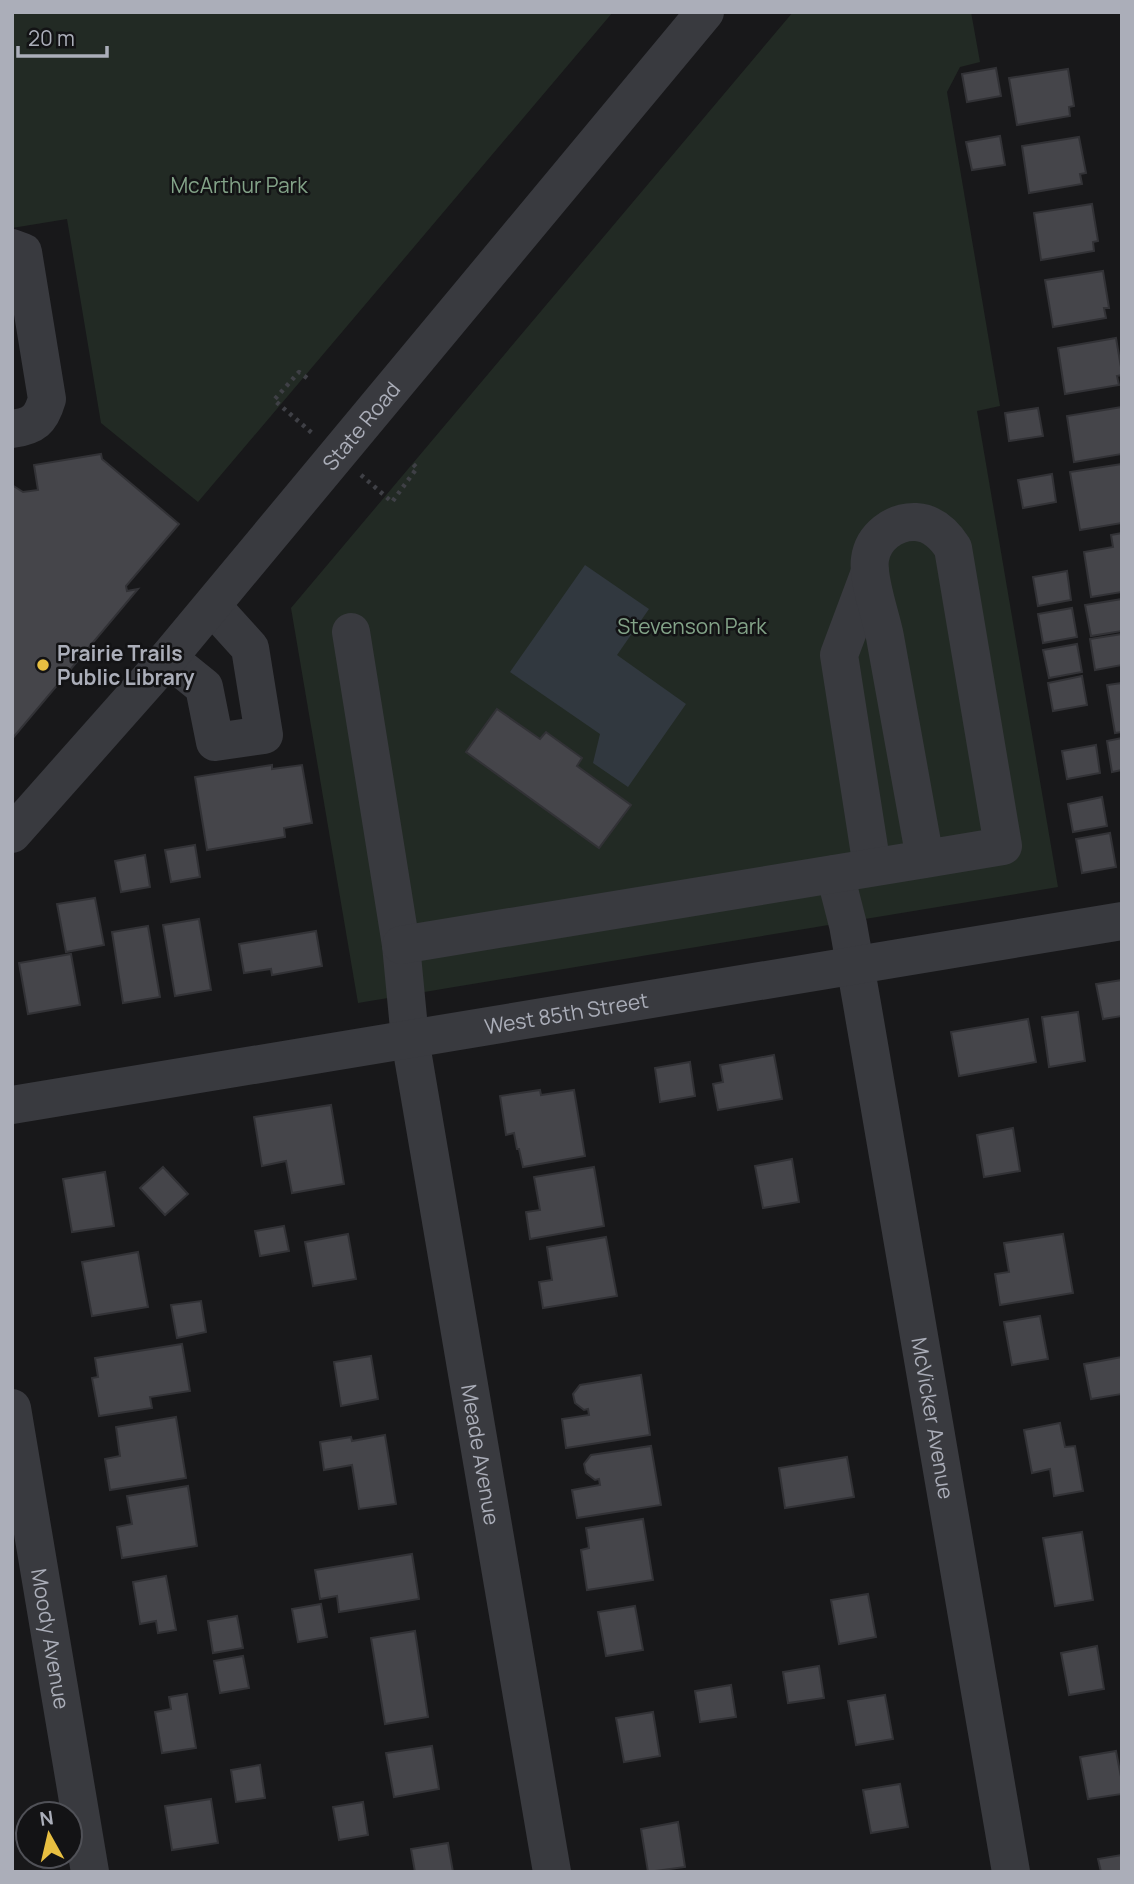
<svg xmlns="http://www.w3.org/2000/svg" width="1134" height="1884" font-family="Manrope,sans-serif">
  <style>
    .green { fill: #222a24 }
    .water { fill: #31383f }
    .building { fill: #45454a; stroke: #323236; stroke-width: 2 }
    .lines { fill: none; stroke-linecap: round; stroke-linejoin: round }
    .path { stroke: #3f4046; stroke-width: 4.5; stroke-dasharray: 3.5 5; stroke-linecap: butt }
    .minor { stroke: #393a3f; stroke-width: 38 }
    .poi-dot { fill: #e8bf41; stroke: #131315; stroke-width: 2.5 }
    .labels { text-anchor: middle; dominant-baseline: central; stroke-width: 5; stroke-linejoin: round; paint-order: stroke }
    .park-label { font-size: 21px; fill: #83a388; stroke: #131315 }
    .street-label { font-size: 21px; fill: #abaeb9; stroke: #131315 }
    .poi-label { font-size: 21px; font-weight: bold; fill: #abaeb9; stroke: #131315; text-anchor: start }
  </style>
  <rect width="100%" height="100%" fill="#18181a"/>
  <g class="green">
    <polygon points="12,12 613,12 198,502 101,423 67,219 12,228"/>
    <polygon points="793,12 971,12 980,62 960,67 947,92 1000,406 977,411 1058,887 358,1003 291,608"/>
  </g>
  <polygon class="water" points="585,565 649,609 617,655 686,704 628,787 593,763 600,734 510,672"/>
  <g class="building">
    <polygon points="996,68 1001,96 967,102 962,74"/>
    <polygon points="1068,69 1074,106 1069,107 1070,116 1017,125 1009,78"/>
    <polygon points="1000,136 1005,165 972,170 966,142"/>
    <polygon points="1079,137 1086,173 1080,174 1082,184 1029,193 1022,146"/>
    <polygon points="1092,204 1098,241 1093,242 1094,251 1041,260 1034,213"/>
    <polygon points="1103,271 1109,308 1104,308 1106,318 1053,327 1045,280"/>
    <polygon points="1116,338 1122,373 1122,375 1117,376 1119,385 1065,394 1058,348"/>
    <polygon points="1122,407 1122,454 1074,462 1067,416"/>
    <polygon points="1038,408 1043,436 1009,441 1005,413"/>
    <polygon points="101,454 102,459 179,524 126,586 127,591 138,589 12,739 12,485 23,492 38,490 34,465"/>
    <polygon points="1122,464 1122,523 1080,530 1070,472"/>
    <polygon points="1052,474 1056,502 1023,508 1018,480"/>
    <polygon points="1122,533 1122,592 1091,597 1084,552 1113,547 1111,535"/>
    <polygon points="1067,571 1071,600 1038,606 1033,577"/>
    <polygon points="1122,599 1122,631 1091,636 1085,605"/>
    <polygon points="1072,608 1077,637 1043,643 1038,614"/>
    <polygon points="1122,634 1122,665 1095,670 1090,639"/>
    <polygon points="1077,644 1082,672 1049,678 1043,650"/>
    <polygon points="1082,676 1087,705 1053,711 1048,683"/>
    <polygon points="1122,683 1122,732 1115,733 1107,685"/>
    <polygon points="497,709 540,739 546,732 582,758 577,766 631,805 599,848 466,752"/>
    <polygon points="1122,738 1122,770 1112,772 1107,741"/>
    <polygon points="1096,745 1100,773 1067,779 1062,751"/>
    <polygon points="272,765 272,769 302,765 312,823 284,828 285,837 207,850 195,777"/>
    <polygon points="1102,797 1107,826 1073,832 1068,804"/>
    <polygon points="1110,833 1116,867 1082,873 1076,839"/>
    <polygon points="195,845 200,877 171,882 165,850"/>
    <polygon points="145,855 150,887 121,892 115,861"/>
    <polygon points="95,898 104,945 66,952 57,904"/>
    <polygon points="199,919 211,990 175,996 163,925"/>
    <polygon points="148,926 160,997 123,1003 112,932"/>
    <polygon points="316,931 322,966 272,975 271,969 244,973 239,944"/>
    <polygon points="71,954 80,1005 28,1014 19,963"/>
    <polygon points="1122,980 1122,1016 1103,1019 1096,984"/>
    <polygon points="1078,1012 1085,1061 1049,1067 1042,1017"/>
    <polygon points="1028,1019 1036,1062 959,1076 951,1032"/>
    <polygon points="774,1055 782,1099 718,1110 713,1084 723,1082 720,1065"/>
    <polygon points="690,1062 695,1096 660,1102 655,1068"/>
    <polygon points="540,1090 541,1095 574,1090 585,1156 523,1167 519,1149 517,1149 514,1133 506,1135 500,1096"/>
    <polygon points="331,1105 344,1184 292,1193 286,1161 262,1166 254,1117"/>
    <polygon points="1013,1128 1020,1171 984,1177 977,1135"/>
    <polygon points="792,1159 799,1202 763,1208 755,1166"/>
    <polygon points="163,1167 188,1194 165,1215 140,1188"/>
    <polygon points="594,1167 604,1226 530,1239 526,1212 540,1210 534,1177"/>
    <polygon points="105,1172 114,1226 72,1232 63,1179"/>
    <polygon points="284,1226 289,1251 260,1256 255,1231"/>
    <polygon points="348,1234 356,1279 313,1286 305,1242"/>
    <polygon points="1063,1234 1073,1293 1000,1305 995,1274 1009,1272 1004,1243"/>
    <polygon points="606,1237 617,1296 543,1308 539,1282 552,1280 547,1247"/>
    <polygon points="138,1252 148,1307 92,1316 82,1262"/>
    <polygon points="201,1301 206,1332 177,1338 171,1305"/>
    <polygon points="1040,1316 1048,1359 1012,1365 1004,1322"/>
    <polygon points="182,1344 190,1391 150,1397 152,1408 99,1416 92,1378 98,1377 95,1358"/>
    <polygon points="371,1356 378,1399 341,1406 334,1362"/>
    <polygon points="1122,1357 1122,1394 1091,1399 1084,1364"/>
    <polygon points="641,1375 650,1435 566,1448 562,1419 589,1415 588,1409 584,1410 575,1403 573,1394 580,1385"/>
    <polygon points="176,1417 186,1478 110,1490 105,1459 120,1456 116,1427"/>
    <polygon points="1060,1423 1065,1447 1075,1446 1083,1491 1054,1496 1050,1469 1032,1473 1024,1430"/>
    <polygon points="385,1435 396,1504 359,1509 352,1465 324,1470 320,1442 351,1437 352,1441"/>
    <polygon points="651,1446 661,1505 577,1518 572,1490 600,1485 599,1479 595,1480 586,1473 584,1464 591,1455"/>
    <polygon points="847,1457 854,1497 785,1508 779,1468"/>
    <polygon points="188,1486 197,1546 122,1558 117,1527 132,1524 127,1496"/>
    <polygon points="643,1519 653,1580 587,1590 581,1550 589,1548 586,1528"/>
    <polygon points="1082,1532 1093,1600 1055,1606 1043,1538"/>
    <polygon points="412,1554 419,1599 339,1612 337,1596 320,1599 315,1570"/>
    <polygon points="166,1576 176,1630 158,1633 156,1621 140,1624 133,1582"/>
    <polygon points="868,1594 876,1637 839,1644 831,1600"/>
    <polygon points="321,1604 327,1637 298,1642 292,1609"/>
    <polygon points="635,1606 643,1650 606,1656 598,1612"/>
    <polygon points="237,1616 243,1648 213,1653 208,1621"/>
    <polygon points="415,1631 428,1717 385,1724 371,1638"/>
    <polygon points="1097,1646 1104,1689 1069,1695 1061,1653"/>
    <polygon points="243,1656 249,1688 220,1693 214,1661"/>
    <polygon points="819,1666 824,1698 788,1703 783,1672"/>
    <polygon points="731,1685 736,1717 700,1722 695,1691"/>
    <polygon points="187,1694 196,1748 162,1753 155,1712 171,1709 169,1697"/>
    <polygon points="885,1695 893,1739 856,1745 848,1701"/>
    <polygon points="653,1712 660,1756 624,1762 616,1718"/>
    <polygon points="432,1746 439,1789 394,1797 386,1753"/>
    <polygon points="1116,1751 1122,1782 1122,1794 1088,1799 1080,1757"/>
    <polygon points="260,1765 265,1798 236,1802 231,1770"/>
    <polygon points="900,1784 908,1827 871,1833 863,1790"/>
    <polygon points="211,1799 218,1843 172,1850 165,1806"/>
    <polygon points="363,1802 368,1835 339,1840 333,1807"/>
    <polygon points="678,1822 685,1867 648,1872 641,1829"/>
    <polygon points="448,1843 453,1872 415,1872 411,1849"/>
    <polygon points="1122,1855 1122,1872 1101,1872 1098,1859"/>
  </g>
  <g class="lines">
    <g class="path">
      <polyline points="307,378 299,372 274,400 312,433"/>
      <polyline points="361,475 392,502 417,468 410,461"/>
    </g>
    <g class="minor">
      <path d="M12 248 23 252 47 399C41 420 34 426 12 429"/>
      <polyline points="870,572 839,655 872,867"/>
      <path id="s1" d="M351 632 401 945 410 1039 552 1872"/>
      <polyline points="168,658 204,687 215,742 264,735 250,648 212,606"/>
      <path id="s2" d="M12 834 168 658 705 12"/>
      <path id="s3" d="M835 874 848 925 862 1004 1011 1872"/>
      <path d="M401 945 925 859 1003 846 953 548C944 534 933 523 916 522 894 521 873 537 870 559 867 579 881 616 885 637 899 711 912 785 925 859"/>
      <path id="s4" d="M12 1105 1122 921"/>
      <path id="s5" d="M12 1408 90 1872"/>
    </g>
  </g>
  <circle class="poi-dot" cx="43" cy="665" r="7"/>
  <g class="labels">
    <g class="park-label">
      <text x="239" y="185">McArthur Park</text>
      <text x="692" y="626">Stevenson Park</text>
    </g>
    <g class="street-label">
      <text stroke="none"><textPath href="#s2" startOffset="537">State Road</textPath></text>
      <text stroke="none"><textPath href="#s4" startOffset="562">West 85th Street</textPath></text>
      <text stroke="none"><textPath href="#s3" startOffset="553">McVicker Avenue</textPath></text>
      <text stroke="none"><textPath href="#s1" startOffset="833">Meade Avenue</textPath></text>
      <text stroke="none"><textPath href="#s5" startOffset="234">Moody Avenue</textPath></text>
    </g>
    <g class="poi-label">
      <text x="57" y="653">Prairie Trails<tspan x="57" dy="24">Public Library</tspan></text>
    </g>
  </g>
  <rect width="1134" height="1884" fill="none" stroke="#abaeb9" stroke-width="28"/>
  <g transform="translate(49 1835) rotate(352)"><circle r="33" fill="#131315" stroke="#505157" stroke-width="2"/>
  <path d="M0-5L12 26L0 18L-12 26Z" fill="#e8bf41"/>
  <text y="-10" font-size="19" font-weight="bold" text-anchor="middle" fill="#abaeb9">N</text>
  </g>
  <path d="M18 46v10h89v-10" fill="none" stroke="#abaeb9" stroke-width="3.5"/>
  <text x="28" y="46" font-size="21" fill="#abaeb9" stroke="#131315" stroke-width="5" paint-order="stroke">20 m</text>
</svg>
